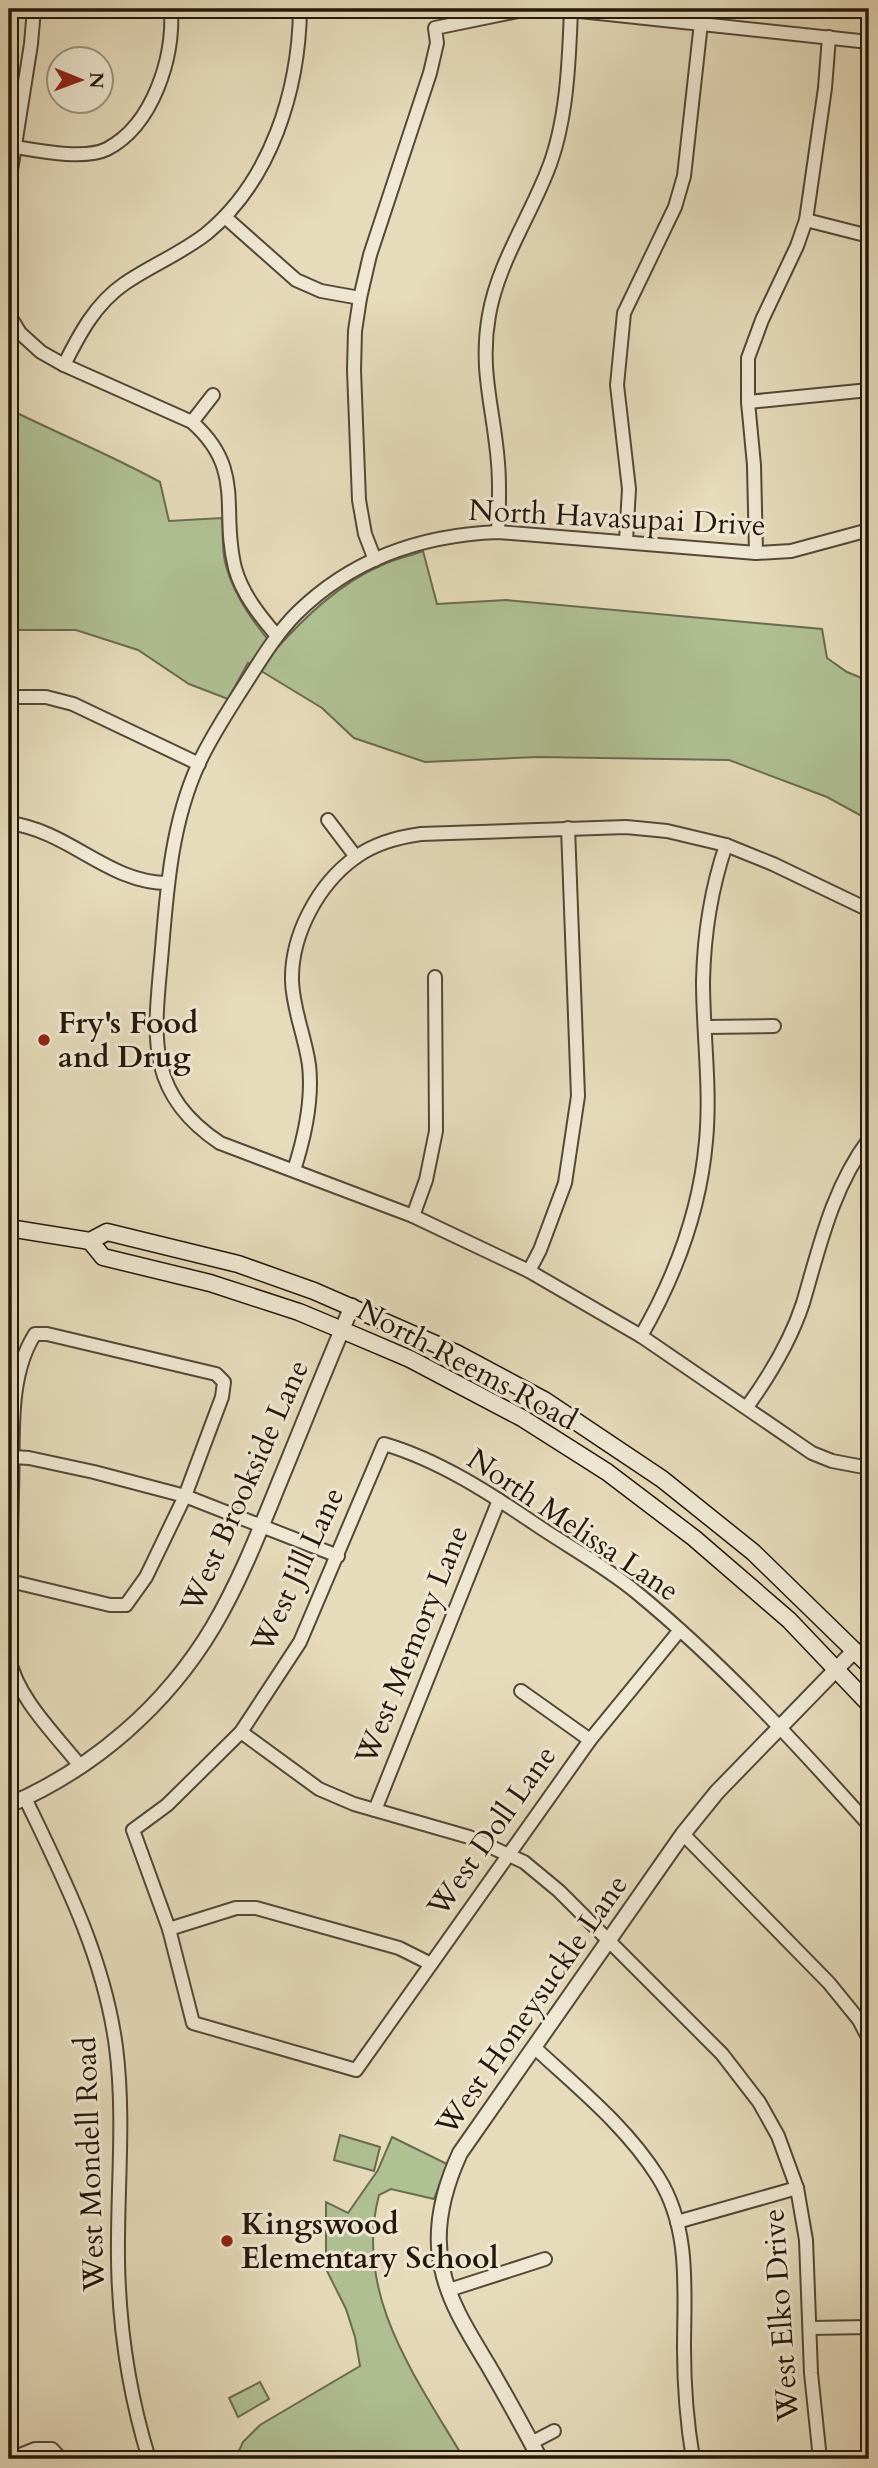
<svg xmlns="http://www.w3.org/2000/svg" width="878" height="2468" font-family="Cardo,serif">
  <style>
    .green { fill: #b0c194; stroke: #6a6c50; stroke-width: 2 }
    .lines { fill: none; stroke-linecap: round; stroke-linejoin: round }
    .minor-casing { stroke: #544837; stroke-width: 16 }
    .tertiary-casing { stroke: #544837; stroke-width: 18 }
    .secondary-casing { stroke: #24170b; stroke-width: 19 }
    .minor { stroke: #efe8d3; stroke-width: 12 }
    .tertiary { stroke: #efe8d3; stroke-width: 14 }
    .secondary { stroke: #efe8d3; stroke-width: 16 }
    .poi-dot { fill: #8f2418; stroke: #efe8d3; stroke-width: 2.5 }
    .labels { text-anchor: middle; dominant-baseline: central; stroke-width: 6; stroke-linejoin: round; paint-order: stroke }
    .street-label { font-size: 30px; fill: #24170b; stroke: #efe8d3 }
    .poi-label { font-size: 30px; font-weight: bold; fill: #24170b; stroke: #efe8d3; text-anchor: start }
  </style>
  <rect width="100%" height="100%" fill="#e6dbbb"/>
  <filter id="stains"><feTurbulence type="fractalNoise" baseFrequency=".00286" numOctaves="4"/><feColorMatrix values="0 0 0 0 .2 0 0 0 0 .09 0 0 0 0 .02 0 0 0 .5 -.17"/></filter>
  <radialGradient id="worn" r=".72"><stop offset=".6" stop-color="#630" stop-opacity="0"/><stop offset="1" stop-color="#630" stop-opacity=".3"/></radialGradient>
  <g class="green">
    <path d="M9 409C59 434 111 455 160 482L169 521 222 518C223 532 222 549 225 562 233 595 254 624 276 649 306 616 340 583 382 565 395 559 410 556 423 551L437 604 506 600 822 629 827 658 847 672 869 681V820L827 797 729 760 538 757 425 762 354 738 322 708 248 663 228 699 189 684 138 650 76 630H9Z"/>
    <polygon points="340,2135 380,2147 374,2171 334,2160"/>
    <path d="M392 2137 447 2164 434 2199 391 2189 379 2195C353 2295 416 2377 464 2459H235L243 2442 260 2425 360 2366 355 2337 346 2309 326 2269V2202L348 2213 378 2170Z"/>
    <polygon points="260,2382 269,2399 238,2417 229,2398"/>
  </g>
  <g class="lines">
    <g class="minor-casing">
      <g id="minor">
        <polyline points="561,9 869,42"/>
        <path d="M16 147C40 151 85 160 107 149 153 125 174 58 171 9"/>
        <polyline points="9,183 31,44 34,9"/>
        <polyline points="225,217 296,280 321,291 360,298"/>
        <polyline points="806,220 869,236"/>
        <path d="M9 315 20 333 41 352 64 365 192 422C246 470 220 509 235 568 242 594 260 616 277 636"/>
        <path d="M64 365C79 335 95 304 124 284 150 266 180 254 206 234 271 181 299 90 300 9"/>
        <polyline points="748,402 869,390"/>
        <polyline points="192,422 213,395"/>
        <path d="M869 530 791 551 756 553 498 532C422 535 352 559 297 613 276 634 260 661 244 686 228 711 211 737 199 763 172 821 167 887 162 949 155 1031 142 1091 220 1143L413 1216 529 1271 641 1336 812 1453 832 1461 869 1468"/>
        <path d="M498 532C499 509 500 485 498 463 494 409 479 371 489 315 498 264 528 220 547 172 567 123 569 63 571 10"/>
        <polyline points="626,541 629,489 617,385 624,313 675,207 684,176 701,23"/>
        <polyline points="756,553 754,465 748,402 748,358 762,320 797,246 806,220 825,88 829,37"/>
        <polyline points="375,560 365,534 359,500 354,370 355,331 360,298 370,255 430,73 437,43 435,28 528,9"/>
        <polyline points="9,697 46,697 73,704 199,764"/>
        <polyline points="328,820 356,857"/>
        <path d="M9 823C70 831 108 883 168 883"/>
        <polyline points="705,1027 774,1026"/>
        <path d="M294 1170C305 1136 313 1100 309 1065 305 1036 293 1010 292 981 291 935 318 884 356 857 374 844 399 837 421 834L626 827 667 831 726 845 773 864 869 910"/>
        <polyline points="413,1216 426,1180 436,1131 435,977"/>
        <polyline points="529,1271 540,1250 565,1183 578,1096 568,828"/>
        <path d="M641 1336C676 1275 700 1211 706 1141 711 1088 703 1034 703 981 704 936 711 889 726 845"/>
        <path d="M747 1407C770 1375 791 1340 803 1303 820 1245 832 1189 869 1139"/>
        <polyline points="13,1457 29,1458 94,1472 185,1496 338,1556"/>
        <path d="M680 1630 590 1740 356 2070 193 2023 169 1929 133 1830 167 1805 241 1732 300 1642 384 1444C439 1460 491 1494 538 1526 571 1548 606 1567 636 1592 721 1662 796 1743 869 1825"/>
        <path d="M9 1646C10 1594 11 1542 12 1491 14 1440 7 1377 35 1334H47L216 1374 224 1382 222 1397 185 1496 146 1577 126 1605H110L10 1581"/>
        <path d="M9 1657C16 1697 56 1735 81 1767"/>
        <polyline points="521,1691 590,1740"/>
        <polyline points="241,1732 319,1789 354,1804 469,1837 524,1862 559,1891 722,2054 759,2102 778,2136 797,2188 806,2240 811,2373 820,2459"/>
        <path d="M25 1798C64 1879 104 1957 116 2047 125 2117 117 2189 118 2260 119 2328 129 2394 149 2459"/>
        <polyline points="375,1810 499,1500"/>
        <polyline points="683,1834 829,1983 859,2020 869,2039"/>
        <polyline points="169,1929 236,1908 256,1908 399,1948 431,1964"/>
        <path d="M534 2047C578 2088 626 2126 658 2177 691 2229 684 2291 684 2348 684 2385 687 2423 693 2459"/>
        <polyline points="677,2222 797,2188"/>
        <polyline points="449,2290 545,2259"/>
        <polyline points="810,2328 869,2327"/>
        <polyline points="531,2443 554,2431"/>
        <polyline points="10,2459 35,2449 52,2449 61,2459"/>
      </g>
    </g>
    <g class="tertiary-casing">
      <g id="tertiary">
        <path d="M9 1805C93 1769 166 1706 213 1627 239 1583 258 1535 277 1488 302 1427 326 1367 352 1306"/>
        <path d="M540 2459C523 2427 506 2396 488 2365 470 2335 449 2303 442 2268 433 2229 444 2188 460 2153L683 1834 717 1792 855 1650"/>
      </g>
    </g>
    <g class="secondary-casing">
      <g id="secondary">
        <polyline points="9,1228 90,1241 107,1232 238,1264 314,1291 456,1353 544,1400 662,1479 753,1552 869,1665"/>
        <polyline points="90,1241 103,1257 210,1283 299,1312 342,1330 410,1359 522,1418 607,1472 694,1538 789,1620 869,1704"/>
      </g>
    </g>
    <use href="#minor" class="minor"/>
    <use href="#tertiary" class="tertiary"/>
    <use href="#secondary" class="secondary"/>
  </g>
  <g class="poi-dot">
    <circle cx="44" cy="1040" r="7"/>
    <circle cx="227" cy="2241" r="7"/>
  </g>
  <g class="labels">
    <g class="street-label">
      <text transform="translate(617 518) rotate(3)">North Havasupai Drive</text>
      <text transform="translate(467 1365) rotate(28)">North Reems Road</text>
      <text transform="translate(245 1486) rotate(-66)">West Brookside Lane</text>
      <text transform="translate(573 1525) rotate(34)">North Melissa Lane</text>
      <text transform="translate(298 1570) rotate(-65)">West Jill Lane</text>
      <text transform="translate(412 1645) rotate(-68)">West Memory Lane</text>
      <text transform="translate(492 1831) rotate(-55)">West Doll Lane</text>
      <text transform="translate(532 2005) rotate(-55)">West Honeysuckle Lane</text>
      <text transform="translate(90 2164) rotate(-92)">West Mondell Road</text>
      <text transform="translate(781 2315) rotate(-94)">West Elko Drive</text>
    </g>
    <g class="poi-label">
      <text x="58" y="1023">Fry's Food<tspan x="58" dy="34">and Drug</tspan></text>
      <text x="241" y="2224">Kingswood<tspan x="241" dy="34">Elementary School</tspan></text>
    </g>
  </g>
  <rect width="878" height="2468" fill="none" stroke="#e6dbbb" stroke-width="35"/>
  <rect x="10" y="10" width="857" height="2447" fill="none" stroke="#24170b" stroke-width="3.5"/>
  <rect x="18" y="18" width="843" height="2433" fill="none" stroke="#24170b" stroke-width="2"/>
  <g transform="translate(80 80) rotate(91)"><circle r="33" fill="#efe8d3" stroke="#9e9483" stroke-width="2"/>
  <path d="M0-5L12 26L0 18L-12 26Z" fill="#8f2418"/>
  <text y="-10" font-size="19" font-weight="bold" text-anchor="middle" fill="#24170b">N</text>
  </g>
  <rect width="100%" height="100%" filter="url(#stains)"/>
  <rect width="100%" height="100%" fill="url(#worn)"/>
</svg>
